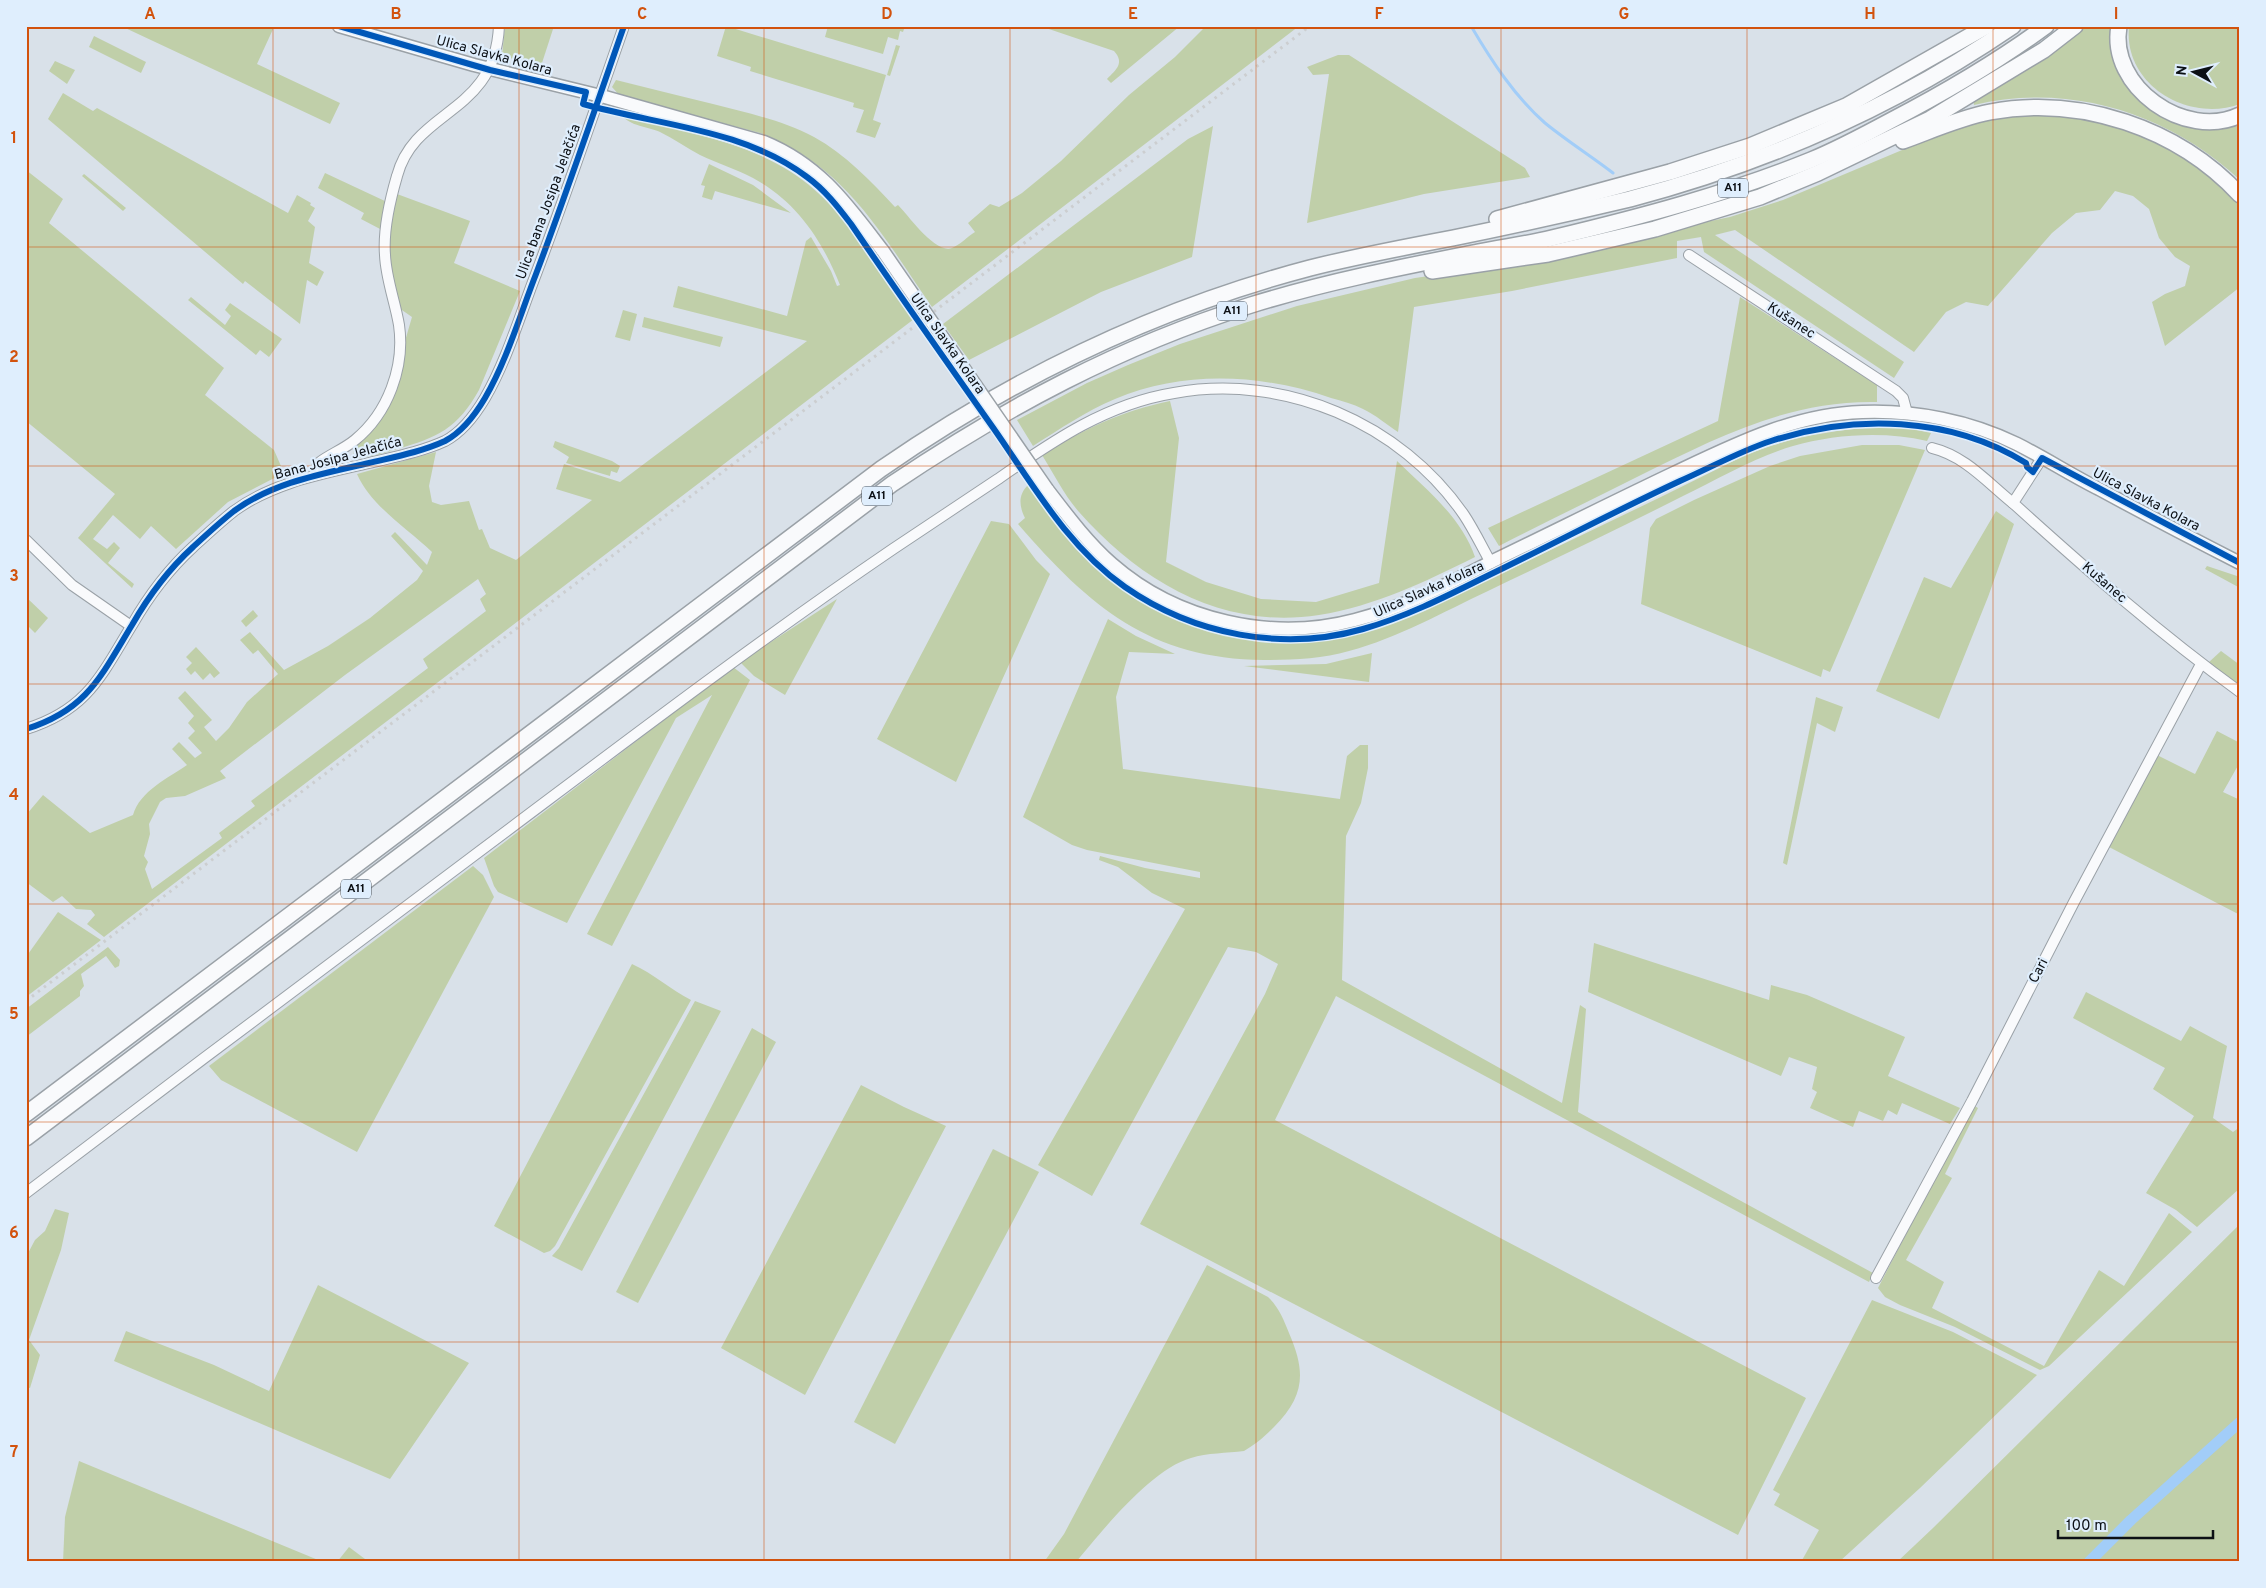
<svg xmlns="http://www.w3.org/2000/svg" width="2266" height="1588" font-family="Overpass,sans-serif">
  <style>
    .green { fill: #c0cfa9; fill-rule: evenodd }
    .lines { fill: none; stroke-linecap: round; stroke-linejoin: round }
    .stream { stroke: #a2cdf8; stroke-width: 3 }
    .canal { stroke: #a2cdf8; stroke-width: 11 }
    .minor-casing { stroke: #9aa1a7; stroke-width: 12 }
    .major-casing { stroke: #9aa1a7; stroke-width: 15 }
    .highway-casing { stroke: #9aa1a7; stroke-width: 18 }
    .minor { stroke: #f9fafc; stroke-width: 10 }
    .major { stroke: #f9fafc; stroke-width: 12 }
    .highway { stroke: #f9fafc; stroke-width: 15 }
    .rail { stroke: #ccced0; stroke-width: 3; stroke-dasharray: 2.5 5; stroke-linecap: butt }
    .major-bridge-casing { stroke: #9aa1a7; stroke-width: 15; stroke-linecap: butt }
    .major-bridge { stroke: #f9fafc; stroke-width: 12 }
    .cycleway-casing { stroke: #dfeefd; stroke-width: 9 }
    .cycleway { stroke: #0057b8; stroke-width: 6 }
    .grid { fill: none; stroke: #d2520d; stroke-width: 1; stroke-opacity: 0.55 }
    .labels { text-anchor: middle; dominant-baseline: central; stroke-width: 4.5; stroke-linejoin: round; paint-order: stroke }
    .shield { fill: #dfeefd; stroke: #4b535b; stroke-width: 1 }
    .shield-label { font-size: 12px; font-weight: bold; fill: #0c1015 }
    .street-label { font-size: 14px; fill: #0c1015; stroke: #dfeefd }
    .neatline { fill: none; stroke: #d2520d; stroke-width: 2 }
    .grid-label { font-size: 16px; text-anchor: middle; font-weight: bold; fill: #d2520d }
  </style>
  <rect width="100%" height="100%" fill="#d9e1e9"/>
  <g class="green">
    <polygon points="121,26 274,27 257,64 340,103 330,124"/>
    <polygon points="505,26 554,26 541,66 502,56"/>
    <polygon points="726,26 886,75 873,120 881,123 875,138 856,132 864,110 853,107 854,103 750,71 751,67 717,56"/>
    <polygon points="828,26 905,26 903,32 900,31 898,40 888,37 883,54 825,37"/>
    <path d="M1040 26H1180L1111 83 1107 79C1116 70 1125 63 1114 51Z"/>
    <path d="M1206 26H1299L932 307C882 235 846 166 760 133L620 96 612 87 616 80C648 88 680 96 713 104 747 113 782 120 814 137 845 154 871 181 895 207L898 205C909 216 935 254 952 248 960 245 968 236 975 232L968 223 990 204 999 207 1022 193 1061 161 1129 95 1175 57Z"/>
    <path d="M2083 26H2114L2149 104 2240 122V180C2168 113 2070 82 1974 105L1973 99 2048 53Z"/>
    <path d="M2129 26H2240V104C2188 123 2123 85 2129 26Z"/>
    <polygon points="94,36 146,62 141,73 89,47"/>
    <polygon points="896,45 900,46 890,76 887,75"/>
    <polygon points="1338,55 1349,55 1525,168 1530,177 1424,194 1307,223 1329,74 1313,75 1307,67"/>
    <polygon points="55,61 75,70 67,84 49,71"/>
    <polygon points="63,93 93,111 97,108 288,213 297,195 311,203 310,205 315,208 308,221 315,227 309,263 324,272 317,286 307,280 300,324 245,281 243,284 48,119"/>
    <path d="M2019 114 2096 117 2167 143 2240 200V287L2165 346 2152 302 2165 294 2185 286 2190 266 2175 257 2159 238 2149 209 2133 196 2115 191 2100 210 2076 213 2052 233 1988 306 1966 302 1946 312 1914 352 1735 230 1715 235 1904 362 1894 378 1704 252 1701 237 1677 241V258L1512 291 1414 307 1398 432C1387 425 1376 415 1363 409 1353 404 1342 401 1331 398 1262 374 1184 370 1115 399 1086 411 1060 429 1033 446L1017 420 1087 383 1128 365 1180 344 1297 306 1415 278 1478 269 1730 217 1783 200 1976 119Z"/>
    <path d="M622 115C678 131 741 140 791 172 844 206 878 268 914 319L104 937 87 924 95 915 91 910 76 909 62 896 53 902 26 882V815L43 795 90 833 133 815C140 791 168 778 187 765L172 749 179 742 195 758 202 753 188 738 195 731 188 723 194 716 178 698 185 691 212 720 204 727 216 741 229 728 247 702 278 674 258 650 253 654 240 640 250 632 284 670 328 646 370 618 417 580 423 571 391 536 395 532 427 565 432 552C407 528 371 506 357 474L436 452 429 486 432 502 441 505 469 501 479 530 482 529 490 548 516 560 592 500 556 489 564 464 620 482 807 341 673 307 678 286 787 316 806 241 811 237 831 271 837 286 840 285C822 240 797 202 753 178 736 169 717 163 700 155 687 148 674 139 660 132 649 127 629 126 622 115ZM478 579 486 594 480 599 486 611 423 659 428 668 251 801 255 806 219 833 222 838 152 889 145 869 148 862 144 856 150 834 149 824 160 802 166 798 185 796 226 778 220 771 345 675Z"/>
    <polygon points="1213,126 1192,257 1101,292 969,360 943,324 1188,139"/>
    <polygon points="709,164 753,185 791,213 715,191 712,200 702,197 705,186 701,185"/>
    <polygon points="26,170 63,199 49,223 224,368 205,395 274,450 284,473 228,502 176,549 151,526 140,539 113,515 93,539 107,549 114,542 120,548 108,563 134,584 132,588 78,538 115,494 26,421"/>
    <polygon points="325,173 387,202 382,230 361,219 364,213 318,188"/>
    <polygon points="84,174 126,208 123,211 82,176"/>
    <path d="M397 194 470 221 454 263 520 291 479 390C458 428 437 438 397 449 384 453 372 457 359 458L354 456 353 447 396 389 401 377 405 341 412 317 399 308 389 265 390 233Z"/>
    <polygon points="191,297 225,325 231,316 225,310 230,303 282,339 269,357 260,350 256,355 188,300"/>
    <path d="M1740 297 1877 385V402C1789 400 1716 438 1639 476 1593 499 1546 522 1499 546L1488 528 1718 421Z"/>
    <polygon points="623,310 637,314 630,341 615,337"/>
    <polygon points="644,317 723,337 720,347 642,327"/>
    <path d="M1170 401 1179 438 1166 562 1206 582 1261 599 1316 602 1379 583 1397 461C1426 489 1462 518 1475 557 1425 582 1375 606 1319 615 1223 630 1141 582 1079 512 1064 495 1054 474 1042 455 1084 429 1121 411 1170 401Z"/>
    <path d="M1876 427 1907 428 1931 433 1927 441C1885 431 1835 434 1793 446 1755 457 1718 479 1683 496 1618 529 1553 560 1488 591 1443 612 1398 638 1349 651 1322 659 1292 660 1264 660 1150 659 1090 607 1018 524L1025 518C1019 506 1018 495 1028 485 1051 517 1074 549 1105 575 1174 636 1274 655 1362 632 1416 617 1467 590 1517 566 1593 530 1670 493 1745 455 1792 437 1827 431 1876 427Z"/>
    <polygon points="555,441 612,461 620,466 617,473 611,471 610,476 566,463 569,457 553,447"/>
    <polygon points="1862,445 1899,445 1925,450 1830,672 1823,669 1821,677 1641,604 1650,528 1656,519 1694,500 1770,466 1800,456"/>
    <polygon points="1996,511 2014,524 1988,597 1939,719 1876,691 1924,577 1951,588"/>
    <polygon points="991,521 1009,524 1036,560 1050,574 956,782 877,739"/>
    <polygon points="2207,566 2240,577 2240,588 2205,569"/>
    <polygon points="26,597 48,618 35,633 26,624"/>
    <polygon points="837,599 785,695 754,676 740,662"/>
    <polygon points="253,610 258,616 246,627 241,621"/>
    <polygon points="1108,619 1136,636 1175,654 1129,652 1116,697 1123,769 1340,799 1347,756 1360,745 1368,745 1368,768 1361,803 1346,836 1342,980 1562,1103 1580,1005 1586,1009 1578,1112 1873,1273 1869,1282 1336,996 1275,1120 1806,1398 1738,1535 1140,1224 1265,994 1278,964 1256,952 1228,947 1092,1196 1038,1165 1185,909 1152,893 1118,867 1099,860 1100,856 1145,868 1200,878 1200,872 1087,850 1072,845 1023,817"/>
    <polygon points="196,647 220,673 214,678 210,673 203,680 195,671 191,675 186,669 192,663 186,657"/>
    <polygon points="2221,651 2240,665 2240,687 2208,663"/>
    <polygon points="1372,653 1369,682 1244,666 1326,664"/>
    <polygon points="733,667 750,680 612,946 587,934 712,695 676,718 567,923 498,892 494,886 484,858"/>
    <polygon points="1816,697 1843,707 1835,732 1817,723 1787,865 1783,863"/>
    <polygon points="2217,731 2240,743 2240,762 2223,792 2240,800 2240,915 2109,847 2157,755 2195,774"/>
    <polygon points="473,866 483,875 494,897 357,1152 221,1080 209,1066"/>
    <polygon points="58,912 101,940 26,997 26,957"/>
    <polygon points="1594,943 1769,1000 1771,985 1807,995 1905,1037 1888,1076 1960,1108 1950,1124 1902,1103 1897,1115 1888,1110 1883,1121 1859,1111 1853,1127 1810,1108 1817,1092 1812,1089 1817,1067 1789,1057 1781,1076 1588,992"/>
    <polygon points="108,947 120,960 119,966 115,968 106,956 81,974 84,986 80,991 80,996 26,1037 26,1009"/>
    <path d="M632 964C654 974 670 989 691 1000L555 1246 550 1251 544 1253 494 1226Z"/>
    <polygon points="2086,992 2181,1041 2190,1026 2227,1046 2213,1118 2233,1132 2240,1127 2240,1188 2197,1227 2176,1210 2146,1193 2194,1116 2153,1089 2165,1068 2073,1018"/>
    <polygon points="695,1001 721,1011 582,1271 552,1256 559,1248"/>
    <polygon points="752,1028 776,1042 638,1303 616,1292"/>
    <polygon points="861,1085 904,1107 946,1126 805,1395 721,1348"/>
    <polygon points="1973,1105 1978,1108 1945,1174 1952,1178 1906,1260 1944,1282 1932,1308 2044,1366 2099,1270 2124,1286 2169,1213 2192,1232 2049,1366 2040,1370 1955,1327 1900,1305 1885,1297 1878,1288"/>
    <polygon points="993,1149 1039,1172 895,1444 854,1422"/>
    <polygon points="55,1209 69,1213 61,1250 29,1340 40,1355 30,1388 26,1387 26,1257 35,1240 45,1231"/>
    <polygon points="2240,1224 2240,1562 1897,1562 1933,1528"/>
    <path d="M1207 1265 1268 1297C1278 1306 1284 1320 1289 1333 1306 1372 1305 1396 1274 1427 1264 1437 1256 1444 1244 1451 1227 1453 1207 1453 1191 1458 1151 1469 1102 1531 1076 1562H1044L1064 1534Z"/>
    <polygon points="318,1285 469,1363 390,1479 114,1361 126,1331 214,1365 269,1391"/>
    <polygon points="1872,1300 1953,1332 2037,1375 1920,1488 1839,1562 1801,1562 1819,1530 1774,1505 1780,1494 1773,1490"/>
    <polygon points="79,1461 323,1562 63,1562 65,1517"/>
    <polygon points="349,1547 369,1562 337,1562"/>
  </g>
  <g class="lines">
    <path class="stream" d="M1471 26C1491 60 1515 97 1545 123 1567 141 1591 156 1613 173"/>
    <polyline class="canal" points="2089,1562 2131,1520 2240,1422"/>
    <g class="minor-casing">
      <g id="minor">
        <polyline points="1689,255 1896,391 1903,398 1907,413"/>
        <path d="M1932 448C1965 456 1987 482 2013 503"/>
        <path d="M2042 458 2013 503C2086 569 2160 634 2240 692"/>
        <path d="M315 475 317 465 320 462C331 454 344 449 355 440 388 413 405 367 399 325 395 301 386 279 385 255 383 230 390 200 397 176 415 108 495 115 499 26"/>
        <polyline points="26,540 72,585 131,626"/>
        <path d="M26 729C87 710 101 676 132 625 148 597 169 569 193 547 206 535 220 522 234 511 274 482 322 474 369 463 394 457 421 452 445 441 462 432 475 415 485 398 507 360 520 315 536 274 567 192 595 109 624 26"/>
        <path d="M26 1193C174 1080 323 969 472 857 611 753 749 647 893 549 928 526 963 502 998 479 1053 441 1106 404 1174 393 1284 373 1401 423 1464 515 1474 530 1482 547 1491 563"/>
        <polyline points="1876,1278 1972,1101 2074,902 2201,664"/>
      </g>
    </g>
    <g class="major-casing">
      <g id="major">
        <path d="M339 26 474 65 605 97 764 142C820 165 847 204 883 251"/>
        <path d="M1047 489C1067 515 1087 542 1112 564 1177 621 1272 642 1355 620 1405 607 1450 583 1495 560 1555 531 1615 501 1674 473 1735 444 1795 414 1862 412 1915 410 1970 421 2017 444 2045 458 2071 475 2099 489 2145 514 2193 539 2240 563"/>
      </g>
    </g>
    <g class="highway-casing">
      <g id="highway">
        <path d="M2119 26C2108 87 2185 141 2240 115"/>
        <path d="M1903 141C1931 131 1959 118 1990 112 2080 95 2178 128 2240 195"/>
        <polyline points="1497,219 1670,172 1750,146 1846,106 1987,26"/>
        <polyline points="1432,271 1548,254 1655,229 1760,197 1818,173 1930,119 2044,50 2075,26"/>
        <path d="M26 1114 881 469C1014 377 1154 309 1310 268 1357 256 1405 247 1453 238 1512 226 1571 213 1630 199 1767 163 1896 106 2013 26"/>
        <path d="M26 1138 892 484C1005 408 1120 346 1251 305 1325 282 1402 267 1478 252 1503 247 1528 244 1552 238 1640 217 1727 194 1811 160 1838 149 1864 135 1890 121 1944 93 1997 62 2046 26"/>
      </g>
    </g>
    <use href="#minor" class="minor"/>
    <use href="#major" class="major"/>
    <use href="#highway" class="highway"/>
    <polyline class="rail" points="26,1001 1310,26"/>
    <g class="major-bridge-casing">
      <polyline id="major-bridge" points="883,251 1047,489"/>
    </g>
    <use href="#major-bridge" class="major-bridge"/>
    <g class="cycleway-casing">
      <g id="cycleway">
        <path d="M339 26 490 70 586 92 583 104C657 125 744 129 807 177 825 190 838 207 851 224 898 293 946 361 994 429 1033 485 1068 547 1125 587 1194 635 1283 652 1363 629 1405 617 1443 598 1481 579 1548 547 1613 512 1680 481 1710 468 1740 451 1771 441 1854 414 1950 416 2026 463L2027 467 2033 472 2042 458 2240 563"/>
        <path d="M26 729C87 710 101 676 132 625 148 597 169 569 193 547 206 535 220 522 234 511 274 482 322 474 369 463 394 457 421 452 445 441 462 432 475 415 485 398 507 360 520 315 536 274 567 192 595 109 624 26"/>
      </g>
    </g>
    <use href="#cycleway" class="cycleway"/>
  </g>
  <path class="grid" d="M273 26V1562M519 26V1562M764 26V1562M1010 26V1562M1256 26V1562M1501 26V1562M1747 26V1562M1993 26V1562M26 247H2240M26 466H2240M26 684H2240M26 904H2240M26 1122H2240M26 1342H2240"/>
  <g class="labels">
    <g class="shield">
      <rect x="1718" y="178.5" width="30" height="19" rx="4"/>
      <rect x="1217" y="301.5" width="30" height="19" rx="4"/>
      <rect x="862" y="486.5" width="30" height="19" rx="4"/>
      <rect x="341" y="879.5" width="30" height="19" rx="4"/>
    </g>
    <g class="shield-label">
      <text x="1733" y="188">A11</text>
      <text x="1232" y="311">A11</text>
      <text x="877" y="496">A11</text>
      <text x="356" y="889">A11</text>
    </g>
    <g class="street-label">
      <text transform="translate(494 56) rotate(15)">Ulica Slavka Kolara</text>
      <text transform="translate(549 202) rotate(-70)">Ulica bana Josipa Jelačića</text>
      <text transform="translate(1791 321) rotate(33)">Kušanec</text>
      <text transform="translate(947 344) rotate(55)">Ulica Slavka Kolara</text>
      <text transform="translate(338 459) rotate(-15)">Bana Josipa Jelačića</text>
      <text transform="translate(2146 500) rotate(28)">Ulica Slavka Kolara</text>
      <text transform="translate(2104 583) rotate(41)">Kušanec</text>
      <text transform="translate(1429 590) rotate(-24)">Ulica Slavka Kolara</text>
      <text transform="translate(2039 971) rotate(-63)">Cari</text>
    </g>
  </g>
  <rect width="2266" height="1588" fill="none" stroke="#dfeefd" stroke-width="55"/>
  <g transform="translate(2194 72) rotate(277)" stroke="#dfeefd" stroke-width="4" paint-order="stroke">
  <path d="M0-4L9 19L0 12L-9 19Z" fill="#0c1015"/>
  <text y="-8" font-size="14" font-weight="bold" text-anchor="middle" fill="#0c1015">N</text>
  </g>
  <path d="M2058 1530v8h155v-8" fill="none" stroke="#0c1015" stroke-width="2.5"/>
  <text x="2066" y="1530" font-size="15" fill="#0c1015" stroke="#dfeefd" stroke-width="4" paint-order="stroke">100 m</text>
  <rect x="28" y="28" width="2210" height="1532" class="neatline"/>
  <g class="grid-label">
    <text x="150" y="19">A</text>
    <text x="396" y="19">B</text>
    <text x="642" y="19">C</text>
    <text x="887" y="19">D</text>
    <text x="1133" y="19">E</text>
    <text x="1379" y="19">F</text>
    <text x="1624" y="19">G</text>
    <text x="1870" y="19">H</text>
    <text x="2116" y="19">I</text>
    <text x="14" y="143">1</text>
    <text x="14" y="362">2</text>
    <text x="14" y="581">3</text>
    <text x="14" y="800">4</text>
    <text x="14" y="1019">5</text>
    <text x="14" y="1238">6</text>
    <text x="14" y="1457">7</text>
  </g>
</svg>
